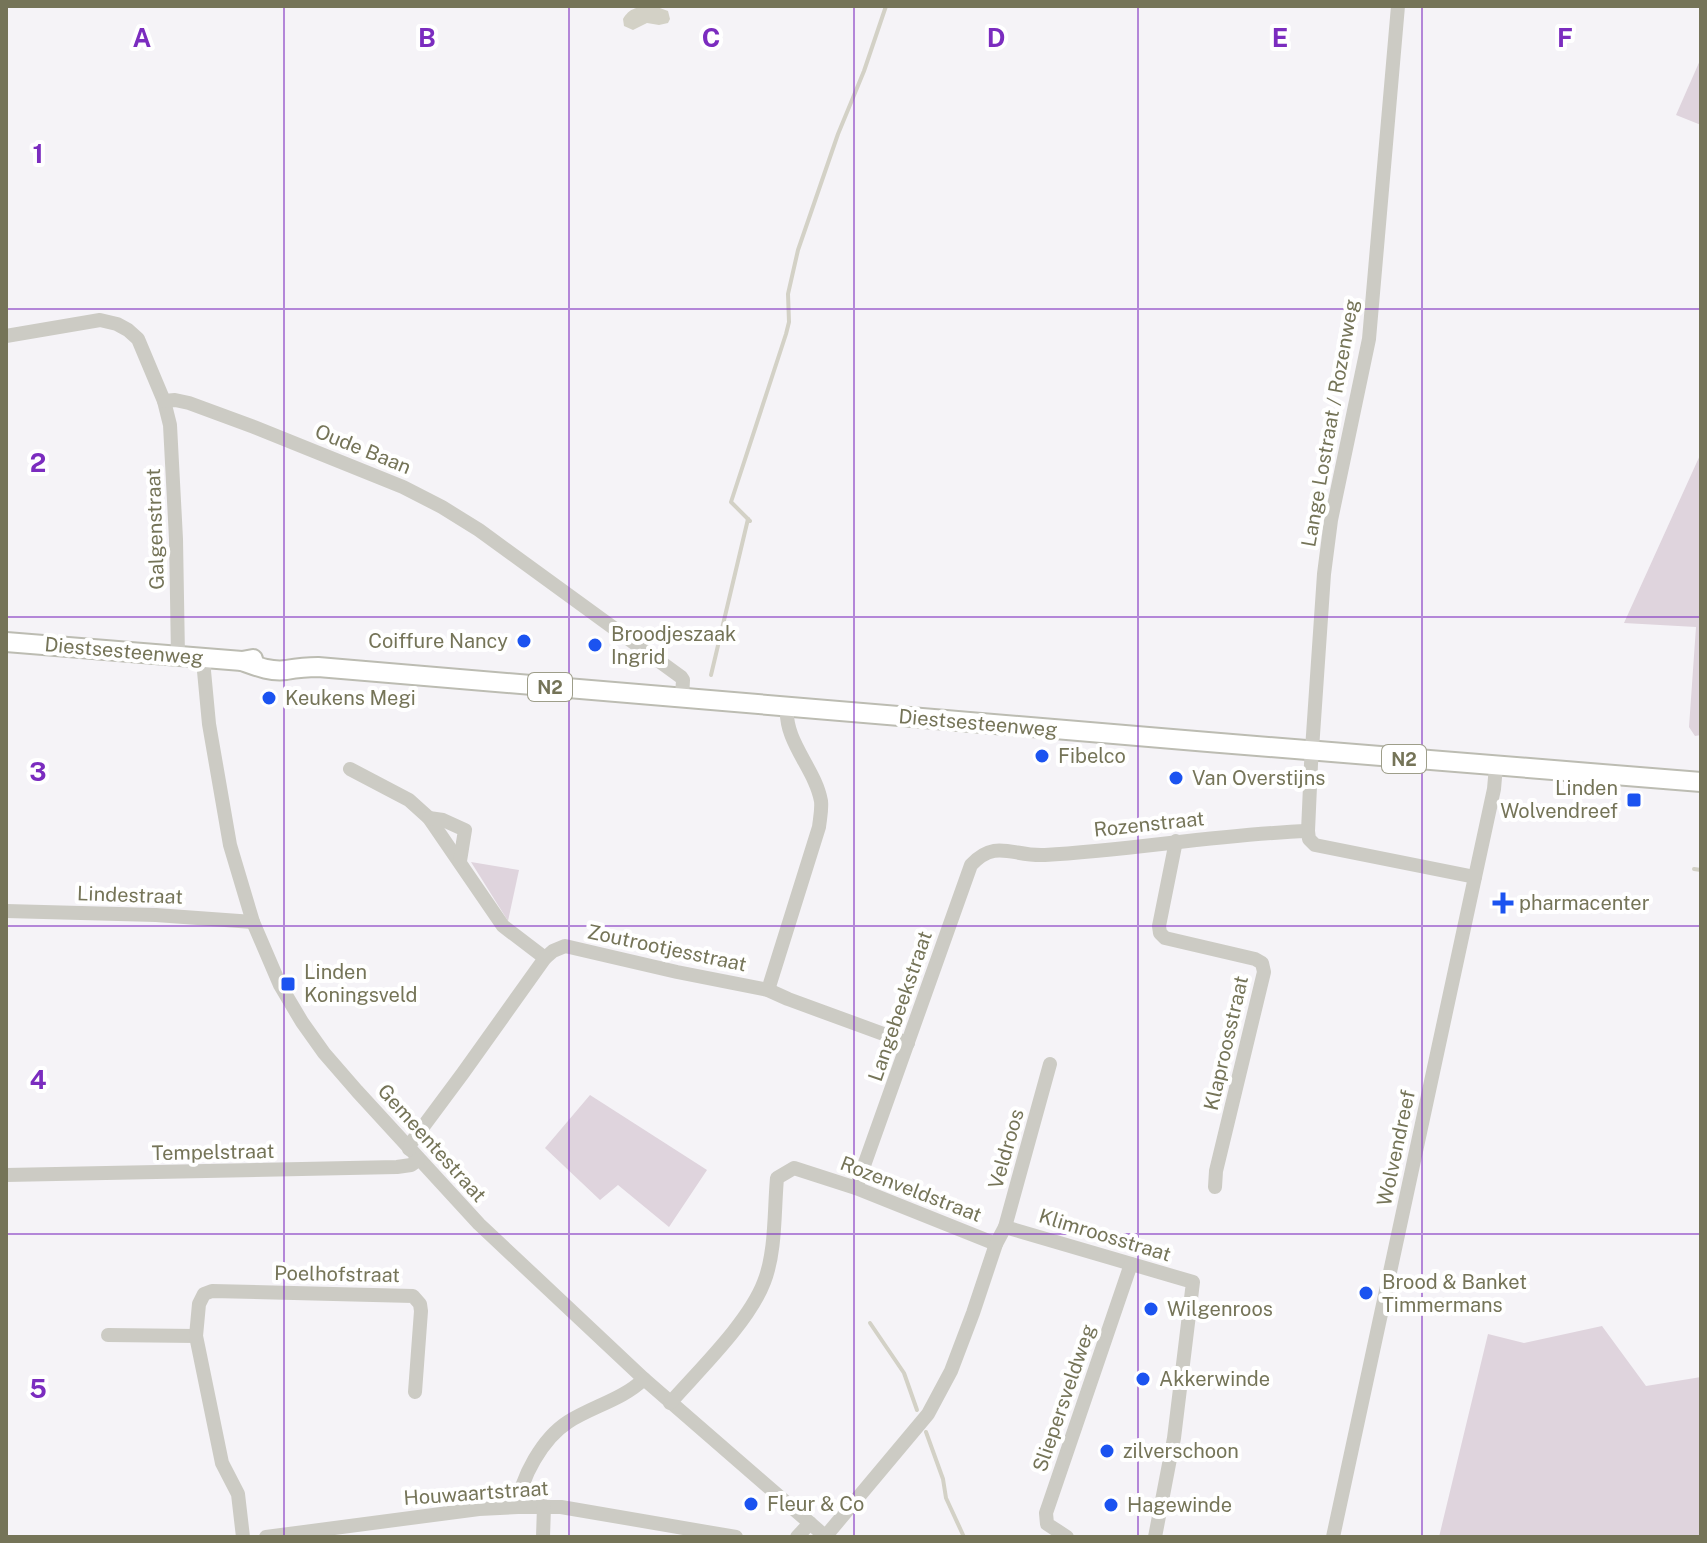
<svg xmlns="http://www.w3.org/2000/svg" width="1707" height="1543" font-family="'Public Sans',sans-serif">
  <style>
    .green { fill: #dfd4dd }
    .water { fill: #d3d1c6 }
    .lines { fill: none; stroke-linecap: round; stroke-linejoin: round }
    .stream { stroke: #d3d1c6; stroke-width: 4 }
    .major-casing { stroke: #bcbcb2; stroke-width: 22 }
    .minor { stroke: #cccbc4; stroke-width: 14 }
    .major { stroke: #fff; stroke-width: 18 }
    .grid { fill: none; stroke: #7b2cbf; stroke-width: 2; stroke-opacity: 0.55 }
    .poi-dot { fill: #1b53f0; stroke: #fff; stroke-width: 3 }
    .labels { text-anchor: middle; dominant-baseline: central; stroke-width: 8; stroke-linejoin: round; paint-order: stroke }
    .shield { fill: #fff; stroke: #9e9e8a; stroke-width: 2 }
    .shield-label { font-size: 18px; font-weight: bold; fill: #757458 }
    .street-label { font-size: 20px; fill: #757458; stroke: #fff }
    .poi-label { font-size: 20px; fill: #757458; stroke: #fff; text-anchor: start }
    .grid-label { font-size: 26px; text-anchor: middle; font-weight: bold; fill: #7b2cbf; stroke: #fff; stroke-width: 8; stroke-linejoin: round; paint-order: stroke }
  </style>
  <rect width="100%" height="100%" fill="#f5f3f7"/>
  <g class="green">
    <polygon points="1701,58 1701,125 1676,115"/>
    <polygon points="1701,453 1701,735 1695,736 1689,727 1696,627 1624,623"/>
    <polygon points="471,862 519,870 508,921"/>
    <polygon points="590,1095 707,1170 669,1227 618,1185 600,1200 545,1148"/>
    <polygon points="1602,1326 1646,1386 1701,1377 1701,1537 1439,1537 1488,1334 1524,1343"/>
  </g>
  <path class="water" d="M648 6 657 7 668 11 670 19 668 23 659 25 647 23 633 30 624 26 623 19C630 8 635 8 648 6Z"/>
  <g class="lines">
    <g class="stream">
      <polyline points="750,521 731,502 786,334 789,322 788,294 798,250 838,134 864,71 886,6"/>
      <polyline points="711,675 748,519"/>
      <polyline points="1694,869 1701,870"/>
      <polyline points="870,1323 904,1373 917,1410"/>
      <polyline points="926,1432 943,1479 946,1498 964,1537"/>
    </g>
    <g class="major-casing">
      <g id="major">
        <polyline points="6,642 242,661 253,659"/>
        <path d="M242 661C256 666 270 672 286 670 298 668 307 667 318 667L1208 742 1701 782"/>
      </g>
    </g>
    <g class="minor">
      <polyline points="6,336 100,320 117,324 128,330 138,339 164,401 170,425 176,539 178,656"/>
      <polyline points="164,401 175,400 189,403 254,427 403,487 442,507 479,530 681,677 683,680 682,698"/>
      <polyline points="205,658 204,671 209,724 230,845 253,922 280,985 302,1022 324,1053 357,1091 479,1224 644,1379 826,1537"/>
      <polyline points="350,769 409,800 429,818 503,926 545,958"/>
      <polyline points="429,818 443,820 465,830 460,861"/>
      <polyline points="1308,831 1311,764 1324,574 1331,520 1369,339 1398,6"/>
      <polyline points="1176,841 1159,926 1160,933 1165,938 1255,959 1262,963 1264,972 1216,1171 1215,1187"/>
      <polyline points="6,911 156,915 253,922"/>
      <path d="M768 990 819 827C820 818 822 810 821 801 815 768 784 742 787 707"/>
      <polyline points="409,1149 411,1143 463,1073 545,958 553,951 565,946 677,972 768,990 788,999 908,1043"/>
      <polyline points="6,1175 397,1167 411,1165 418,1160"/>
      <path d="M856 1188 971 865C996 838 1013 857 1045 855 1133 850 1220 834 1308 831L1309 839 1315 845 1475 877"/>
      <polyline points="1005,1227 1193,1282 1174,1438 1155,1537"/>
      <polyline points="108,1335 196,1336"/>
      <path d="M670 1403C699 1370 749 1322 764 1282 776 1252 774 1211 777 1178L794 1168 856 1188 996 1244"/>
      <path d="M518 1507C520 1478 543 1438 568 1422 593 1406 622 1400 644 1379"/>
      <polyline points="243,1537 238,1494 222,1463 196,1336 199,1304 204,1294 212,1291 413,1296 420,1304 421,1311 415,1392"/>
      <polyline points="266,1537 479,1509 518,1507 561,1507 736,1537"/>
      <polyline points="543,1537 544,1506"/>
      <polyline points="797,1537 810,1523"/>
      <polyline points="825,1537 928,1414 951,1371 973,1313 996,1244 1005,1227 1050,1064"/>
      <polyline points="1067,1537 1047,1524 1046,1513 1131,1264"/>
      <polyline points="1333,1537 1475,877 1494,789 1496,766"/>
    </g>
    <use href="#major" class="major"/>
  </g>
  <path class="grid" d="M284 6V1537M569 6V1537M854 6V1537M1138 6V1537M1422 6V1537M6 309H1701M6 617H1701M6 926H1701M6 1234H1701"/>
  <g class="poi-dot">
    <circle cx="524" cy="641" r="8"/>
    <circle cx="595" cy="645" r="8"/>
    <circle cx="269" cy="698" r="8"/>
    <circle cx="1042" cy="756" r="8"/>
    <circle cx="1176" cy="778" r="8"/>
    <rect x="1626" y="792" width="16" height="16" rx="4"/>
    <path d="M1499 891h8v8h8v8h-8v8h-8v-8h-8v-8h8z"/>
    <rect x="280" y="976" width="16" height="16" rx="4"/>
    <circle cx="1366" cy="1293" r="8"/>
    <circle cx="1151" cy="1309" r="8"/>
    <circle cx="1143" cy="1379" r="8"/>
    <circle cx="1107" cy="1451" r="8"/>
    <circle cx="751" cy="1504" r="8"/>
    <circle cx="1111" cy="1505" r="8"/>
  </g>
  <g class="labels">
    <g class="shield">
      <rect x="528" y="673" width="44" height="28" rx="6"/>
      <rect x="1382" y="745" width="44" height="28" rx="6"/>
    </g>
    <g class="shield-label">
      <text x="550" y="687">N2</text>
      <text x="1404" y="759">N2</text>
    </g>
    <g class="street-label">
      <text transform="translate(1330 423) rotate(-80)">Lange Lostraat / Rozenweg</text>
      <text transform="translate(363 449) rotate(22)">Oude Baan</text>
      <text transform="translate(155 529) rotate(-92)">Galgenstraat</text>
      <text transform="translate(124 651) rotate(5)">Diestsesteenweg</text>
      <text transform="translate(978 723) rotate(5)">Diestsesteenweg</text>
      <text transform="translate(1149 824) rotate(-6)">Rozenstraat</text>
      <text transform="translate(130 895) rotate(2)">Lindestraat</text>
      <text transform="translate(667 948) rotate(12)">Zoutrootjesstraat</text>
      <text transform="translate(900 1006) rotate(-71)">Langebeekstraat</text>
      <text transform="translate(1226 1043) rotate(-77)">Klaproosstraat</text>
      <text transform="translate(432 1143) rotate(48)">Gemeentestraat</text>
      <text transform="translate(1396 1148) rotate(-78)">Wolvendreef</text>
      <text transform="translate(1006 1149) rotate(-74)">Veldroos</text>
      <text transform="translate(213 1152) rotate(-1)">Tempelstraat</text>
      <text transform="translate(911 1189) rotate(21)">Rozenveldstraat</text>
      <text transform="translate(1105 1235) rotate(17)">Klimroosstraat</text>
      <text transform="translate(337 1274) rotate(1)">Poelhofstraat</text>
      <text transform="translate(1064 1398) rotate(-71)">Sliepersveldweg</text>
      <text transform="translate(476 1493) rotate(-4)">Houwaartstraat</text>
    </g>
    <g class="poi-label">
      <text x="611" y="634">Broodjeszaak<tspan x="611" dy="23">Ingrid</tspan></text>
      <text x="508" y="641" text-anchor="end">Coiffure Nancy</text>
      <text x="285" y="698">Keukens Megi</text>
      <text x="1058" y="756">Fibelco</text>
      <text x="1192" y="778">Van Overstijns</text>
      <text x="1618" y="788" text-anchor="end">Linden<tspan x="1618" dy="23">Wolvendreef</tspan></text>
      <text x="1519" y="903">pharmacenter</text>
      <text x="304" y="972">Linden<tspan x="304" dy="23">Koningsveld</tspan></text>
      <text x="1382" y="1282">Brood &amp; Banket<tspan x="1382" dy="23">Timmermans</tspan></text>
      <text x="1167" y="1309">Wilgenroos</text>
      <text x="1159" y="1379">Akkerwinde</text>
      <text x="1123" y="1451">zilverschoon</text>
      <text x="767" y="1504">Fleur &amp; Co</text>
      <text x="1127" y="1505">Hagewinde</text>
    </g>
  </g>
  <g class="grid-label">
    <text x="142" y="47">A</text>
    <text x="427" y="47">B</text>
    <text x="711" y="47">C</text>
    <text x="996" y="47">D</text>
    <text x="1280" y="47">E</text>
    <text x="1565" y="47">F</text>
    <text x="38" y="163">1</text>
    <text x="38" y="472">2</text>
    <text x="38" y="781">3</text>
    <text x="38" y="1089">4</text>
    <text x="38" y="1398">5</text>
  </g>
  <rect width="1707" height="1543" fill="none" stroke="#757458" stroke-width="16"/>
</svg>
